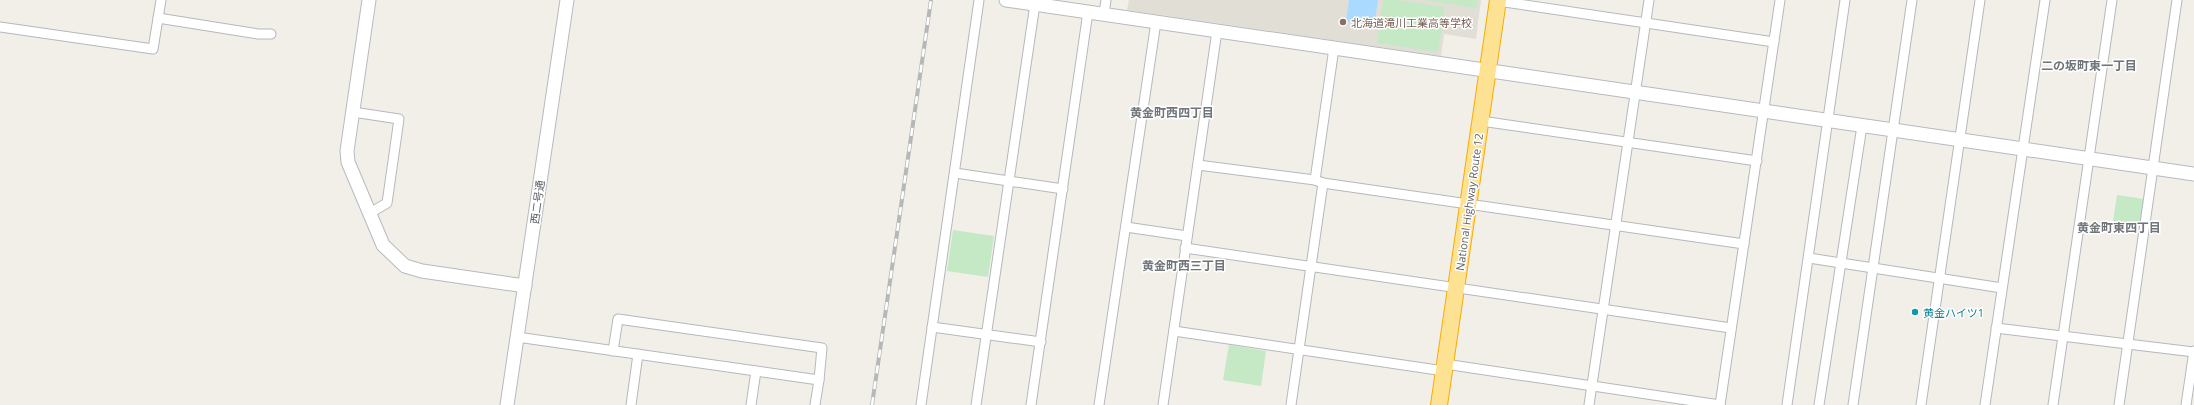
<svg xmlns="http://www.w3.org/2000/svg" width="2194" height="405" font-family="'Open Sans','Noto Sans JP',sans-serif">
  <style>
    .education { fill: #e1ded6 }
    .green { fill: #c5e8c5 }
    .water { fill: #aadaff }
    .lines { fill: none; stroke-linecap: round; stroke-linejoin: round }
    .street-casing { stroke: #b5b8bc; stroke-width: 11 }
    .secondary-casing { stroke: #b6babf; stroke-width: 15 }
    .highway-casing { stroke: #f9ab00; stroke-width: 18 }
    .street { stroke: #fff; stroke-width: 9 }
    .secondary { stroke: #fff; stroke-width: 13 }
    .highway { stroke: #fde293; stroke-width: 16 }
    .rail-casing { stroke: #b6b7b8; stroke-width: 4 }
    .rail { stroke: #fff; stroke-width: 2.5; stroke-dasharray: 8; stroke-linecap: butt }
    .education-dot { fill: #8d6e63; stroke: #fff; stroke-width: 1.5 }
    .culture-dot { fill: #0f9aa8; stroke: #fff; stroke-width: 1.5 }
    .labels { text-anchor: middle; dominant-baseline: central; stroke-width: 3; stroke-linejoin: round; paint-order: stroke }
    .education-label { font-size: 11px; fill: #785e54; stroke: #fff; text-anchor: start }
    .street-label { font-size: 11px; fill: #5f6368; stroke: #fff }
    .culture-label { font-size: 11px; fill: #0d838f; stroke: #fff; text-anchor: start }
    .neighbourhood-label { font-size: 12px; font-weight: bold; fill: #70757a; stroke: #fff }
  </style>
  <rect width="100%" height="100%" fill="#f1efe8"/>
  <polygon class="education" points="1129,0 1481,0 1476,39 1444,34 1441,56 1127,10"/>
  <g class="green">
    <polygon points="1383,0 1397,0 1445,7 1438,52 1377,43"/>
    <polygon points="1425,0 1478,0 1476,8"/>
    <polygon points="2117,195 2144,199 2140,226 2113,222"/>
    <polygon points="953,230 994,236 988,277 947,271"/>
    <polygon points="1229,345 1266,351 1261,386 1223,380"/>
  </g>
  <polygon class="water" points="1349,0 1378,0 1374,26 1346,22"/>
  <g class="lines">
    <g class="street-casing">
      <g id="street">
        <polyline points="1498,1 1774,42"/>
        <polyline points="1104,14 1106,0"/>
        <polyline points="158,18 258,34 271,34"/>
        <polyline points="0,27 153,49 161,0"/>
        <polyline points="353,112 399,119 387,203 370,213"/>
        <polyline points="1481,121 1757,161"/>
        <polyline points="1198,165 1315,180 1323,183 1744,244"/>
        <polyline points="955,173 1063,189"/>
        <polyline points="1315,180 1334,48"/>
        <polyline points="1126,227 1187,236"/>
        <polyline points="1185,248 1731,328"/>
        <polyline points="1809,258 2002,288"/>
        <polyline points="932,327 1041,342"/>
        <polyline points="1996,328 2194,352"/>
        <polyline points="1174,331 1444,371"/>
        <polyline points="517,337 819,380 815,405"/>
        <polyline points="613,351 618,319 822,348 819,380"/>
        <polyline points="1445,364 1720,405"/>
        <polyline points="631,405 638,354"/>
        <polyline points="751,405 756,371"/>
        <polyline points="921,405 979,0"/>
        <polyline points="976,405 1035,4"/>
        <polyline points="1031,405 1088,12"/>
        <polyline points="1099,405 1156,22"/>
        <polyline points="1163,405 1217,31"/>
        <polyline points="1291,405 1323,183"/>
        <polyline points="1589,405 1649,0"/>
        <polyline points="1720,405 1780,0"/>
        <polyline points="1787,405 1845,0"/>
        <polyline points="1819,405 1862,126"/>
        <polyline points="1853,405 1912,0"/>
        <polyline points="1921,405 1980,0"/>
        <polyline points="1985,405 2045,0"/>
        <polyline points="2053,405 2112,0"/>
        <polyline points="2119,405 2177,0"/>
        <polyline points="2186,405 2194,351"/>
      </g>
    </g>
    <g class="secondary-casing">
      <g id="secondary">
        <polyline points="369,0 347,151 348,162 383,245 405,266 422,271 525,286"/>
        <polyline points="1006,0 2194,174"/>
        <polyline points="507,405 567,0"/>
      </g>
    </g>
    <g class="highway-casing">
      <polyline id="highway" points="1439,405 1498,0"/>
    </g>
    <use href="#street" class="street"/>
    <use href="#secondary" class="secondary"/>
    <use href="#highway" class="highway"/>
    <g class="rail-casing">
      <polyline id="rail" points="872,405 931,0"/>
    </g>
    <use href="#rail" class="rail"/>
  </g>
  <circle class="education-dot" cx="1343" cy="22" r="4"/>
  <circle class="culture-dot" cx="1915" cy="312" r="4"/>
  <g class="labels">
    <g class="education-label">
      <text x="1351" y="22">北海道滝川工業高等学校</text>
    </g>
    <g class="street-label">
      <text transform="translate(537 202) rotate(-82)">西二号通</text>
      <text transform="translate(1469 202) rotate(-82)">National Highway Route 12</text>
    </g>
    <g class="culture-label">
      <text x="1923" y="312">黄金ハイツ1</text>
    </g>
    <g class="neighbourhood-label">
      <text x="2089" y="65">二の坂町東一丁目</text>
      <text x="1172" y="112">黄金町西四丁目</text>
      <text x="2119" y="227">黄金町東四丁目</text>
      <text x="1184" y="265">黄金町西三丁目</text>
    </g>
  </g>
</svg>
